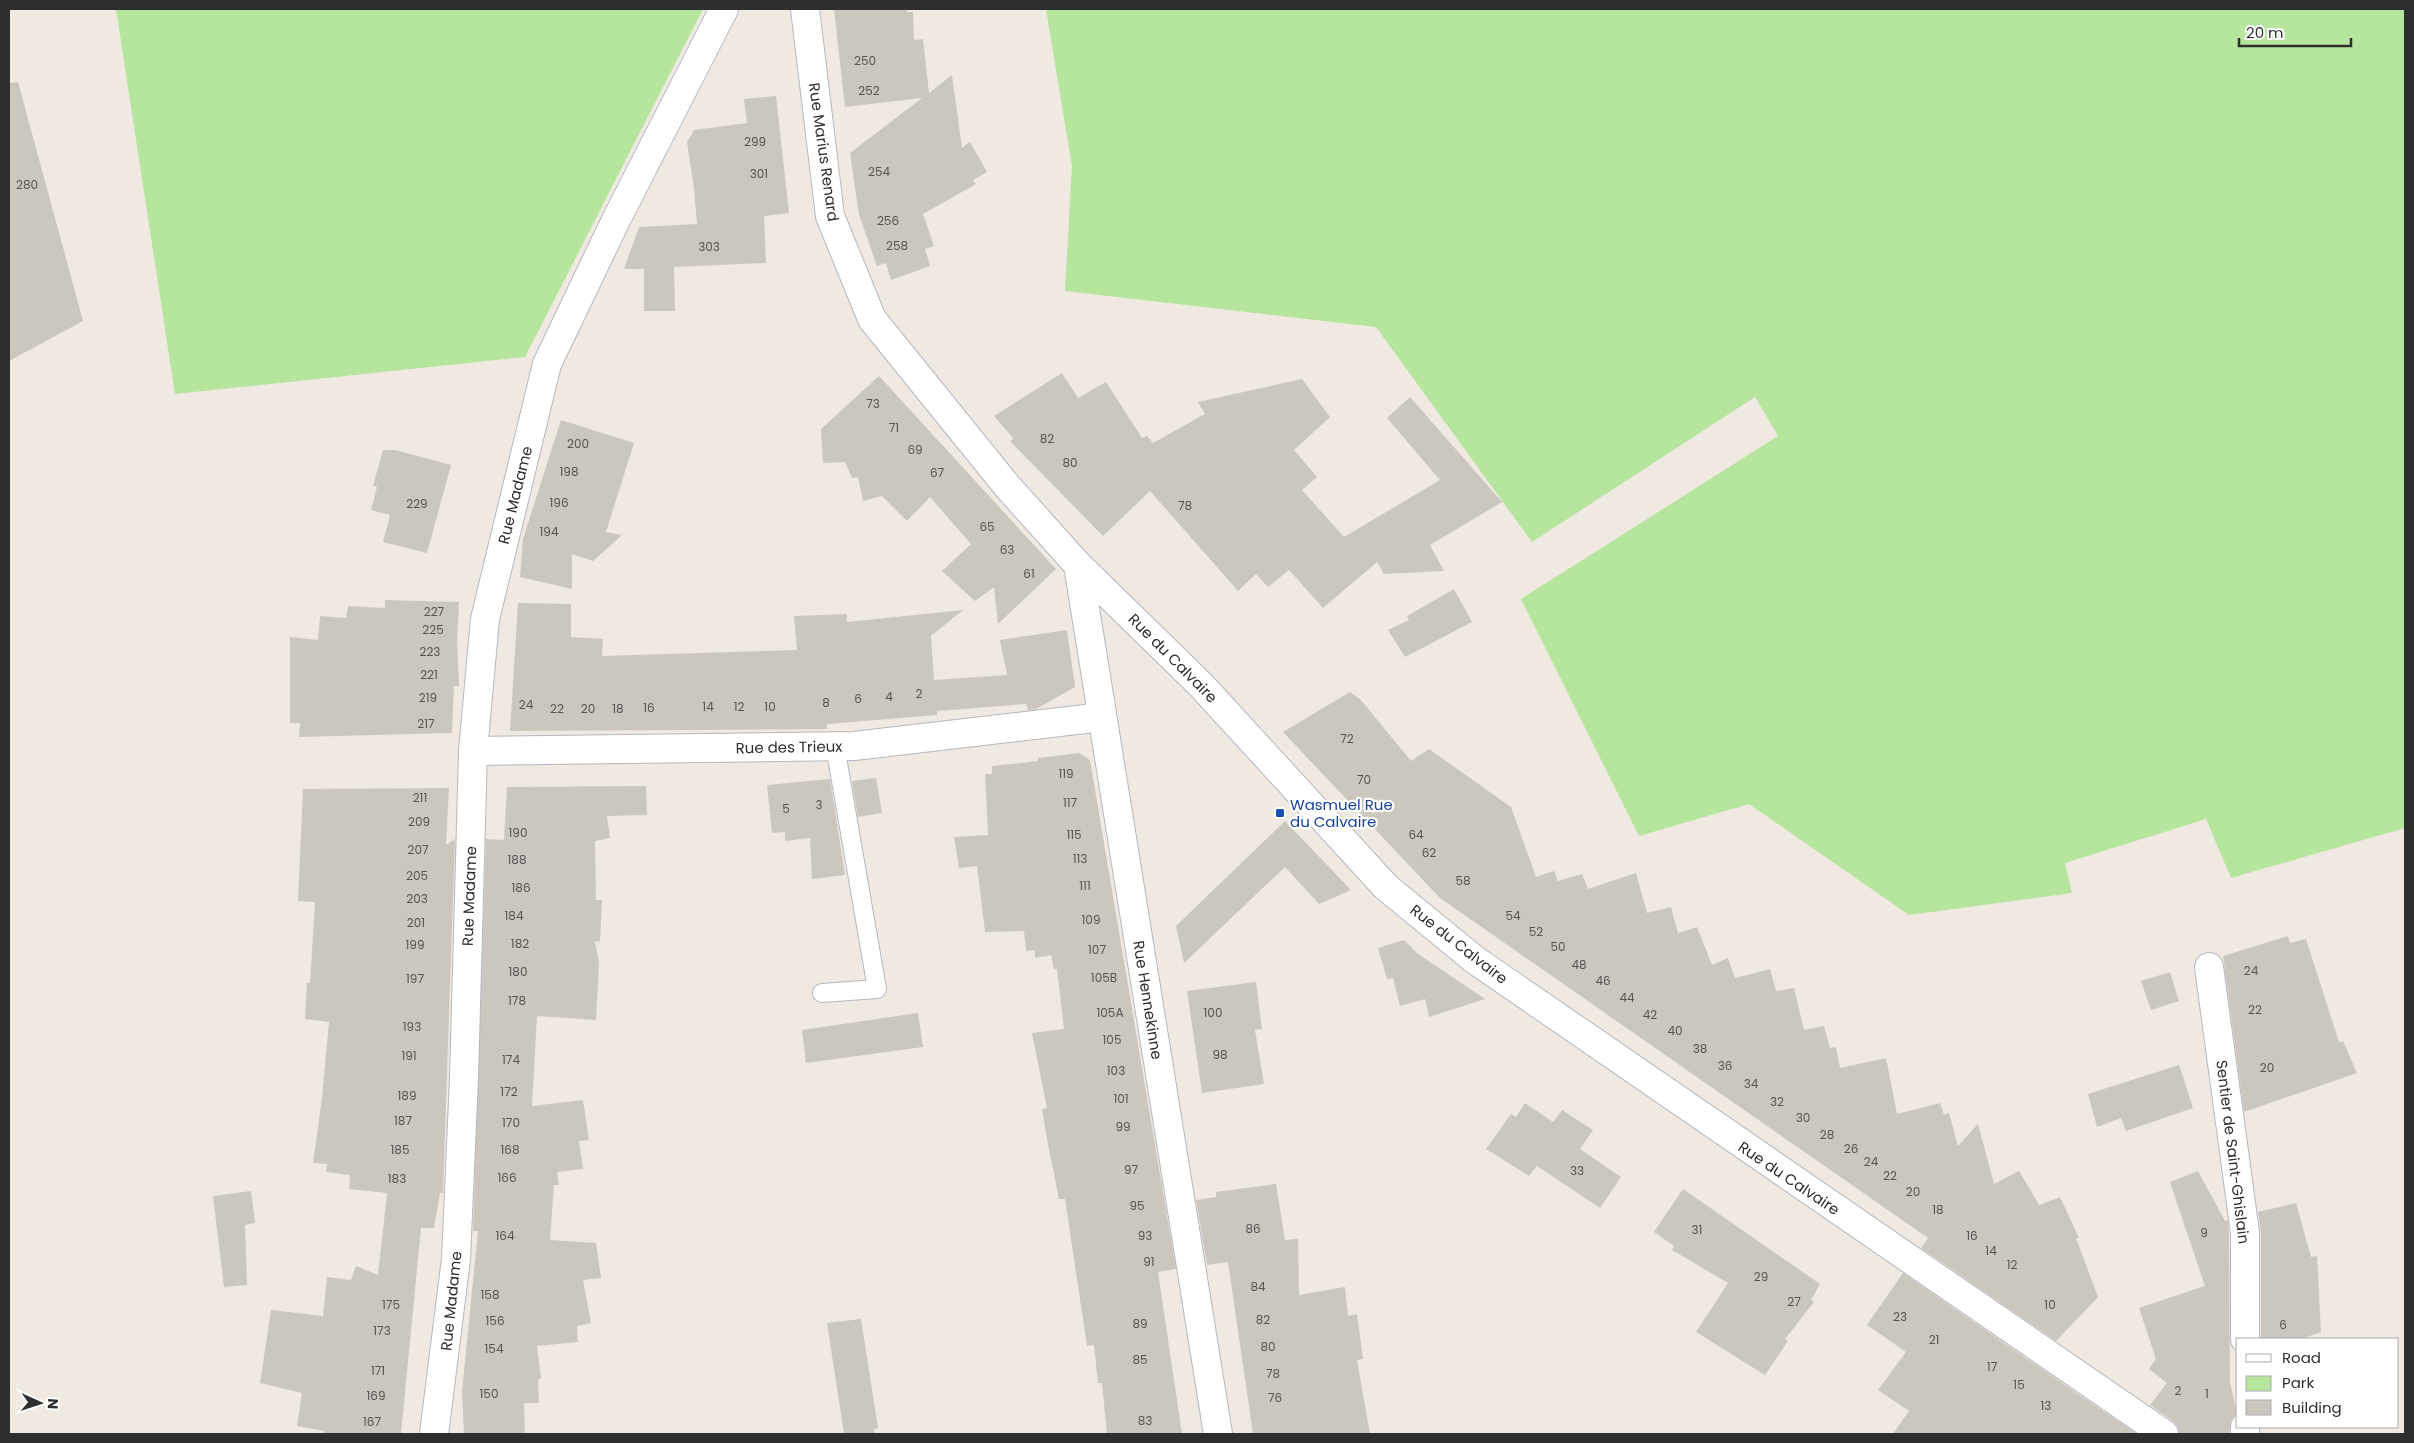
<svg xmlns="http://www.w3.org/2000/svg" width="2414" height="1443" font-family="Poppins,sans-serif">
  <style>
    .green { fill: #b6e59e }
    .building { fill: #cbc7bf }
    .lines { fill: none; stroke-linecap: round; stroke-linejoin: round }
    .service-casing { stroke: #b4b7c1; stroke-width: 20 }
    .minor-casing { stroke: #b4b7c1; stroke-width: 30 }
    .service { stroke: #fff; stroke-width: 18 }
    .minor { stroke: #fff; stroke-width: 28 }
    .transit-dot { fill: #1a4fb4; stroke: #fff; stroke-width: 2 }
    .labels { text-anchor: middle; dominant-baseline: central; stroke-width: 4.5; stroke-linejoin: round; paint-order: stroke }
    .number-label { font-size: 12px; fill: #555452 }
    .street-label { font-size: 15px; fill: #2e2e2e; stroke: #fff }
    .transit-label { font-size: 15px; fill: #164399; stroke: #fff; text-anchor: start }
  </style>
  <rect width="100%" height="100%" fill="#efe9e1"/>
  <g class="green">
    <polygon points="116,9 703,9 525,357 175,394"/>
    <polygon points="1046,9 2405,9 2405,828 2231,878 2206,819 2065,863 2072,893 1909,915 1749,804 1639,836 1521,599 1778,436 1755,397 1532,542 1376,327 1065,291 1072,166"/>
  </g>
  <g class="building">
    <polygon points="834,9 907,9 907,12 913,12 914,40 923,39 929,93 952,75 962,148 970,142 987,172 973,180 976,184 923,214 934,246 925,249 930,266 891,280 886,263 877,266 859,215 850,153 922,98 845,107"/>
    <polygon points="18,82 83,321 9,361 9,83"/>
    <polygon points="776,96 789,213 764,216 766,263 674,267 675,311 644,311 644,269 624,269 639,227 697,224 694,188 687,142 694,130 747,123 744,99"/>
    <polygon points="1062,373 1078,398 1106,382 1142,438 1147,436 1153,443 1205,414 1198,402 1302,379 1330,417 1294,450 1317,477 1302,490 1344,537 1440,480 1387,418 1410,397 1502,502 1430,545 1444,571 1384,574 1377,562 1323,608 1289,570 1268,587 1256,574 1238,591 1150,491 1103,536 1010,441 1014,439 994,416"/>
    <polygon points="879,376 1056,569 998,624 994,587 975,601 942,571 971,544 930,497 907,521 882,496 863,501 858,477 852,478 845,462 823,463 821,429"/>
    <polygon points="561,420 634,443 606,532 622,535 593,561 572,554 572,589 520,577 523,539"/>
    <polygon points="383,450 395,450 451,465 427,553 383,542 390,515 371,510 377,487 373,486"/>
    <polygon points="1454,589 1472,622 1405,657 1388,630 1409,620 1407,616"/>
    <polygon points="385,600 459,602 457,641 459,686 454,686 452,733 299,737 300,723 290,723 290,637 318,640 320,616 346,618 348,606 385,608"/>
    <polygon points="518,603 571,604 571,637 603,639 602,656 797,650 794,616 847,614 847,622 963,610 931,636 934,680 1007,675 1000,640 1067,630 1075,687 1036,709 1028,710 1026,704 937,711 937,715 827,724 827,729 510,731"/>
    <polygon points="1350,692 1361,700 1411,761 1429,749 1511,807 1536,877 1554,871 1558,881 1582,874 1588,889 1636,873 1647,913 1671,907 1678,933 1697,927 1712,965 1728,958 1735,978 1770,969 1776,991 1794,988 1804,1030 1824,1026 1830,1048 1836,1047 1840,1068 1886,1058 1897,1114 1940,1103 1944,1115 1949,1113 1958,1146 1978,1124 1994,1184 2019,1171 2039,1205 2060,1197 2079,1238 2076,1238 2098,1297 2056,1341 1921,1248 1928,1238 1440,898 1283,732"/>
    <polygon points="1079,753 1090,760 1176,1269 1158,1272 1182,1434 1107,1434 1102,1383 1098,1383 1094,1345 1087,1346 1065,1199 1059,1199 1047,1139 1042,1109 1047,1108 1032,1033 1064,1029 1057,969 1054,969 1051,955 1035,958 1035,950 1026,951 1024,931 985,932 977,866 959,868 954,837 988,835 985,774 992,774 992,766 1038,761 1038,758"/>
    <polygon points="876,778 882,813 858,817 852,781"/>
    <polygon points="830,779 845,875 812,879 810,838 785,841 785,832 772,833 767,785"/>
    <polygon points="646,786 647,815 607,816 610,838 595,841 596,900 602,900 600,941 595,942 599,962 596,1020 537,1016 532,1106 583,1100 589,1140 579,1141 583,1169 557,1172 559,1185 554,1185 550,1240 596,1243 601,1278 583,1280 591,1323 577,1326 578,1342 537,1346 541,1379 538,1379 539,1403 524,1403 525,1434 464,1434 462,1391 478,1231 473,1231 486,839 504,840 507,787"/>
    <polygon points="449,788 446,845 455,839 443,1193 440,1193 434,1228 421,1228 401,1434 323,1434 324,1431 297,1426 302,1393 260,1383 271,1310 323,1316 327,1277 351,1280 356,1266 378,1275 387,1193 349,1189 350,1175 326,1172 327,1164 313,1163 322,1098 329,1022 305,1019 307,983 310,983 315,902 298,901 303,789"/>
    <polygon points="1285,821 1351,890 1319,904 1285,867 1184,963 1176,926"/>
    <polygon points="2288,936 2290,943 2306,939 2339,1042 2343,1041 2357,1073 2244,1112 2223,956"/>
    <polygon points="1404,940 1418,954 1485,999 1429,1017 1425,999 1400,1006 1393,978 1387,979 1378,948"/>
    <polygon points="2170,972 2179,1001 2151,1010 2141,981"/>
    <polygon points="1256,982 1262,1029 1255,1030 1264,1084 1202,1093 1187,991"/>
    <polygon points="918,1013 923,1047 806,1063 802,1030"/>
    <polygon points="2179,1065 2193,1108 2126,1131 2121,1118 2097,1127 2088,1094"/>
    <polygon points="1525,1103 1553,1122 1562,1110 1593,1130 1580,1149 1621,1177 1600,1208 1537,1166 1529,1176 1486,1149 1511,1114 1516,1117"/>
    <polygon points="2198,1171 2225,1221 2228,1220 2229,1234 2230,1383 2237,1414 2231,1420 2229,1434 2179,1434 2178,1427 2173,1421 2150,1405 2167,1383 2149,1369 2156,1359 2139,1308 2205,1286 2170,1182"/>
    <polygon points="1276,1184 1285,1240 1298,1239 1299,1295 1345,1287 1348,1316 1357,1314 1363,1359 1357,1360 1370,1434 1253,1434 1228,1262 1207,1265 1196,1200 1216,1197 1216,1192"/>
    <polygon points="1683,1189 1820,1284 1811,1300 1814,1302 1785,1339 1788,1341 1765,1375 1696,1332 1728,1283 1672,1250 1674,1246 1654,1232"/>
    <polygon points="251,1191 255,1223 245,1225 247,1285 224,1287 213,1196"/>
    <polygon points="2296,1203 2311,1257 2317,1256 2321,1332 2301,1339 2261,1339 2261,1233 2258,1212"/>
    <polygon points="1903,1273 2075,1392 2137,1434 1893,1434 1909,1411 1878,1390 1906,1352 1867,1325"/>
    <polygon points="861,1319 878,1428 874,1429 875,1434 844,1434 827,1323"/>
  </g>
  <g class="lines">
    <g class="service-casing">
      <polyline id="service" points="822,993 877,989 835,746"/>
    </g>
    <g class="minor-casing">
      <g id="minor">
        <polyline points="805,9 830,216 872,319 1007,486 1078,565 1201,685 1386,887 1475,960 2164,1434"/>
        <polyline points="1078,565 1218,1434"/>
        <polyline points="473,751 854,746 1102,717"/>
        <polyline points="2209,967 2245,1233 2245,1339"/>
        <polyline points="2245,1427 2245,1434"/>
        <polyline points="434,1434 456,1259 464,1078 473,751 485,619 547,364 616,220 724,9"/>
      </g>
    </g>
    <use href="#service" class="service"/>
    <use href="#minor" class="minor"/>
  </g>
  <rect class="transit-dot" x="1275" y="808" width="10" height="10" rx="2.5"/>
  <g class="labels">
    <g class="number-label">
      <text x="865" y="60">250</text>
      <text x="869" y="90">252</text>
      <text x="755" y="141">299</text>
      <text x="879" y="171">254</text>
      <text x="759" y="173">301</text>
      <text x="27" y="184">280</text>
      <text x="888" y="220">256</text>
      <text x="897" y="245">258</text>
      <text x="709" y="246">303</text>
      <text x="873" y="403">73</text>
      <text x="894" y="427">71</text>
      <text x="1047" y="438">82</text>
      <text x="578" y="443">200</text>
      <text x="915" y="449">69</text>
      <text x="1070" y="462">80</text>
      <text x="569" y="471">198</text>
      <text x="937" y="472">67</text>
      <text x="559" y="502">196</text>
      <text x="417" y="503">229</text>
      <text x="1185" y="505">78</text>
      <text x="987" y="526">65</text>
      <text x="549" y="531">194</text>
      <text x="1007" y="549">63</text>
      <text x="1029" y="573">61</text>
      <text x="434" y="611">227</text>
      <text x="433" y="629">225</text>
      <text x="430" y="651">223</text>
      <text x="429" y="674">221</text>
      <text x="919" y="693">2</text>
      <text x="889" y="696">4</text>
      <text x="428" y="697">219</text>
      <text x="858" y="698">6</text>
      <text x="826" y="702">8</text>
      <text x="526" y="704">24</text>
      <text x="708" y="706">14</text>
      <text x="739" y="706">12</text>
      <text x="770" y="706">10</text>
      <text x="649" y="707">16</text>
      <text x="557" y="708">22</text>
      <text x="588" y="708">20</text>
      <text x="618" y="708">18</text>
      <text x="426" y="723">217</text>
      <text x="1347" y="738">72</text>
      <text x="1066" y="773">119</text>
      <text x="1364" y="779">70</text>
      <text x="420" y="797">211</text>
      <text x="1070" y="802">117</text>
      <text x="819" y="804">3</text>
      <text x="786" y="808">5</text>
      <text x="419" y="821">209</text>
      <text x="518" y="832">190</text>
      <text x="1074" y="834">115</text>
      <text x="1416" y="834">64</text>
      <text x="418" y="849">207</text>
      <text x="1429" y="852">62</text>
      <text x="1080" y="858">113</text>
      <text x="517" y="859">188</text>
      <text x="417" y="875">205</text>
      <text x="1463" y="880">58</text>
      <text x="1085" y="885">111</text>
      <text x="521" y="887">186</text>
      <text x="417" y="898">203</text>
      <text x="514" y="915">184</text>
      <text x="1513" y="915">54</text>
      <text x="1091" y="919">109</text>
      <text x="416" y="922">201</text>
      <text x="1536" y="931">52</text>
      <text x="520" y="943">182</text>
      <text x="415" y="944">199</text>
      <text x="1558" y="946">50</text>
      <text x="1097" y="949">107</text>
      <text x="1579" y="964">48</text>
      <text x="2251" y="970">24</text>
      <text x="518" y="971">180</text>
      <text x="1104" y="977">105B</text>
      <text x="415" y="978">197</text>
      <text x="1603" y="980">46</text>
      <text x="1627" y="997">44</text>
      <text x="517" y="1000">178</text>
      <text x="2255" y="1009">22</text>
      <text x="1110" y="1012">105A</text>
      <text x="1213" y="1012">100</text>
      <text x="1650" y="1014">42</text>
      <text x="412" y="1026">193</text>
      <text x="1675" y="1030">40</text>
      <text x="1112" y="1039">105</text>
      <text x="1700" y="1048">38</text>
      <text x="1220" y="1054">98</text>
      <text x="409" y="1055">191</text>
      <text x="511" y="1059">174</text>
      <text x="1725" y="1065">36</text>
      <text x="2267" y="1067">20</text>
      <text x="1116" y="1070">103</text>
      <text x="1751" y="1083">34</text>
      <text x="509" y="1091">172</text>
      <text x="407" y="1095">189</text>
      <text x="1121" y="1098">101</text>
      <text x="1777" y="1101">32</text>
      <text x="1803" y="1117">30</text>
      <text x="403" y="1120">187</text>
      <text x="511" y="1122">170</text>
      <text x="1123" y="1126">99</text>
      <text x="1827" y="1134">28</text>
      <text x="1851" y="1148">26</text>
      <text x="400" y="1149">185</text>
      <text x="510" y="1149">168</text>
      <text x="1871" y="1161">24</text>
      <text x="1131" y="1169">97</text>
      <text x="1577" y="1170">33</text>
      <text x="1890" y="1175">22</text>
      <text x="507" y="1177">166</text>
      <text x="397" y="1178">183</text>
      <text x="1913" y="1191">20</text>
      <text x="1137" y="1205">95</text>
      <text x="1938" y="1209">18</text>
      <text x="1253" y="1228">86</text>
      <text x="1697" y="1229">31</text>
      <text x="2204" y="1232">9</text>
      <text x="505" y="1235">164</text>
      <text x="1145" y="1235">93</text>
      <text x="1972" y="1235">16</text>
      <text x="1991" y="1250">14</text>
      <text x="1149" y="1261">91</text>
      <text x="2012" y="1264">12</text>
      <text x="1761" y="1276">29</text>
      <text x="1258" y="1286">84</text>
      <text x="490" y="1294">158</text>
      <text x="1794" y="1301">27</text>
      <text x="391" y="1304">175</text>
      <text x="2050" y="1304">10</text>
      <text x="1900" y="1316">23</text>
      <text x="1263" y="1319">82</text>
      <text x="495" y="1320">156</text>
      <text x="1140" y="1323">89</text>
      <text x="2283" y="1324">6</text>
      <text x="382" y="1330">173</text>
      <text x="1934" y="1339">21</text>
      <text x="1268" y="1346">80</text>
      <text x="494" y="1348">154</text>
      <text x="1140" y="1359">85</text>
      <text x="1992" y="1366">17</text>
      <text x="378" y="1370">171</text>
      <text x="1273" y="1373">78</text>
      <text x="2019" y="1384">15</text>
      <text x="2178" y="1390">2</text>
      <text x="489" y="1393">150</text>
      <text x="2207" y="1393">1</text>
      <text x="376" y="1395">169</text>
      <text x="1275" y="1397">76</text>
      <text x="2046" y="1405">13</text>
      <text x="1145" y="1420">83</text>
      <text x="372" y="1421">167</text>
    </g>
    <g class="street-label">
      <text transform="translate(824 152) rotate(82)">Rue Marius Renard</text>
      <text transform="translate(515 495) rotate(-76)">Rue Madame</text>
      <text transform="translate(1173 658) rotate(45)">Rue du Calvaire</text>
      <text transform="translate(789 747) rotate(-1)">Rue des Trieux</text>
      <text transform="translate(469 896) rotate(-88)">Rue Madame</text>
      <text transform="translate(1459 944) rotate(38)">Rue du Calvaire</text>
      <text transform="translate(1148 1000) rotate(81)">Rue Hennekinne</text>
      <text transform="translate(2233 1152) rotate(83)">Sentier de Saint-Ghislain</text>
      <text transform="translate(1789 1178) rotate(34)">Rue du Calvaire</text>
      <text transform="translate(451 1301) rotate(-84)">Rue Madame</text>
    </g>
    <g class="transit-label">
      <text x="1290" y="804">Wasmuel Rue<tspan x="1290" dy="17">du Calvaire</tspan></text>
    </g>
  </g>
  <rect width="2414" height="1443" fill="none" stroke="#2e2e2e" stroke-width="20"/>
  <rect x="2236" y="1338" width="162" height="90" fill="#ffffff" stroke="#ababab"/>
  <rect x="2246" y="1354" width="25" height="8" fill="#ffffff" stroke="#ababab"/>
  <text x="2282" y="1363" font-size="15" fill="#2e2e2e">Road</text>
  <rect x="2246" y="1376" width="25" height="15" fill="#b6e59e" stroke="#ababab"/>
  <text x="2282" y="1388" font-size="15" fill="#2e2e2e">Park</text>
  <rect x="2246" y="1400" width="25" height="15" fill="#cbc7bf" stroke="#ababab"/>
  <text x="2282" y="1413" font-size="15" fill="#2e2e2e">Building</text>
  <g transform="translate(40 1403) rotate(93)" stroke="#ffffff" stroke-width="4" paint-order="stroke">
  <path d="M0-4L9 19L0 12L-9 19Z" fill="#2e2e2e"/>
  <text y="-8" font-size="14" font-weight="bold" text-anchor="middle" fill="#2e2e2e">N</text>
  </g>
  <path d="M2239 38v8h112v-8" fill="none" stroke="#2e2e2e" stroke-width="2.5"/>
  <text x="2246" y="38" font-size="15" fill="#2e2e2e" stroke="#ffffff" stroke-width="4" paint-order="stroke">20 m</text>
</svg>
